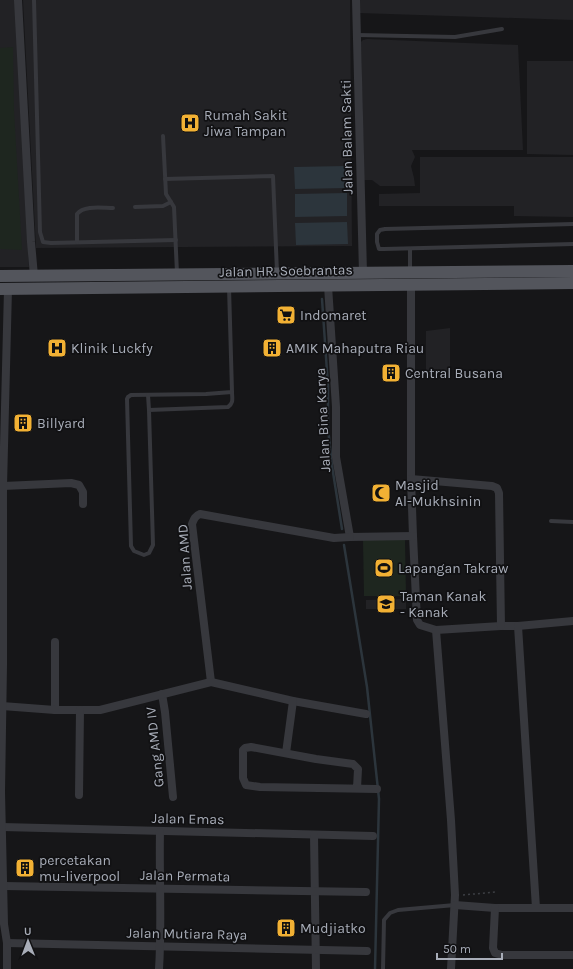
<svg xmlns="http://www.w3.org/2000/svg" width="573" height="969" font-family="Karla,sans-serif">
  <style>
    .built { fill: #222225 }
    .green { fill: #1e261f }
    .water { fill: #2c353c }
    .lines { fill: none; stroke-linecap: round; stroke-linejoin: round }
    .stream { stroke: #2c353c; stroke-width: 2.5 }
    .path { stroke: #3d3f44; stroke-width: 1.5; stroke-dasharray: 2 3; stroke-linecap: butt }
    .service { stroke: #37383d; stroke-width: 4 }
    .minor { stroke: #37383d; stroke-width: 8 }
    .primary { stroke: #53555c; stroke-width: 12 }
    .labels { text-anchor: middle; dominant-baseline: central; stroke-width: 3.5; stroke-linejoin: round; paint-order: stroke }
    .poi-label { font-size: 14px; fill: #a8adb8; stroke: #111113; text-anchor: start }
    .street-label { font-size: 14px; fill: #a8adb8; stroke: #111113 }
  </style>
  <rect width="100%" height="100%" fill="#161618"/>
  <g class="built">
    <polygon points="0,0 17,0 29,267 0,267"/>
    <polygon points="23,0 350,0 352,246 36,248"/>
    <polygon points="359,0 573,0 573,20 359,13"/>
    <polygon points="367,39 518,45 523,150 412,150 415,157 411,166 414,178 415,186 380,186 372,180 364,180 361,42 363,40"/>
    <polygon points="527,61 573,61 573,155 527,154"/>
    <polygon points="420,157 573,157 573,217 514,216 514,206 379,206 379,194 420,193"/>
    <polygon points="450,328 450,371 426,373 426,331"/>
    <polygon points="406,599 406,609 366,609 366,600"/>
  </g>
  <g class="green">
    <polygon points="13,47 14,111 22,250 0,249 0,48"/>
    <polygon points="363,540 405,540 406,596 364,596"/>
  </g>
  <g class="water">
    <polygon points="346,166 347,188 295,189 294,167"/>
    <polygon points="347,193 347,216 295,217 295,194"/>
    <polygon points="347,222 348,244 296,245 295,223"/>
  </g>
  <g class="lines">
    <g class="stream">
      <polyline points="322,299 328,386 328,428 332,466 342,529"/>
      <polyline points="344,545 367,687 379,799 375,969"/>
    </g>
    <polyline class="path" points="463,895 496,892"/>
    <g class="service">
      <polyline points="34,0 40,232 43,242 51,243 176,240"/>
      <polyline points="357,35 455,37 502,29"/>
      <polyline points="163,136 166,194 174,207 177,273"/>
      <polyline points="165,179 273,176 277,272"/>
      <polyline points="135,207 163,206 171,202"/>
      <polyline points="573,224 385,229 380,230 377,234 377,242 379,249 384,249 573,244"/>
      <path d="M77 242V214C84 205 102 208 113 208"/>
      <polyline points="410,249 410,272"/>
      <path d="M229 287 232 392C232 398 234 403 228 407L149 410 153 545 149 553 144 555 134 551 131 546 127 399 128 397 131 395 206 394 232 392"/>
      <polyline points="148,395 149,410"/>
      <polyline points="551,521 573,522"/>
      <polyline points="383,969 384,920 390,913 398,910 455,905"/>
    </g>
    <g class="minor">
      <polyline points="18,0 31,242 34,276"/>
      <polyline points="356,0 363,273"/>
      <polyline points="411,285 411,479 413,536 417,620 420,625 436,630 501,626 518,626 573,621"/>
      <polyline points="328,286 336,407 336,457 350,537 413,536"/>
      <polyline points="411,479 492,486 497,488 499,493 501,626"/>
      <polyline points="3,486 71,483 79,485 83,492 83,504"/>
      <polyline points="518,626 536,908"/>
      <polyline points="436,630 451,820 455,895 451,969"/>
      <polyline points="55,642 55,710"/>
      <path d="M211 682 192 524C194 519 195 516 200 514L334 538 350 537"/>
      <polyline points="162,694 165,712 173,797"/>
      <polyline points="2,706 55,710 100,710 211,682 293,701 366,714"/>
      <polyline points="286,753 293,701"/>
      <polyline points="357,788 358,769 353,764 316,759 251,747 245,748 243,750 243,778 246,785 260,787 377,789"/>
      <polyline points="79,795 80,710"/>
      <polyline points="2,827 373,836"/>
      <polyline points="314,835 316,969"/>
      <polyline points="4,886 366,892"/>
      <polyline points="455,905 495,908 573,908"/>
      <polyline points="495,908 493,948 495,953 502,955 573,955"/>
      <polyline points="7,943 367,951"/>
      <polyline points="7,969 7,943 4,924 1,792 3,665 3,486 8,289"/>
      <path d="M159 969C162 924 159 877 160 832"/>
    </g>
    <g class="primary">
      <polyline points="0,276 573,271"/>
      <polyline points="0,289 573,283"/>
    </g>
  </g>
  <defs>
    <g id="hospital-square" transform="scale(1)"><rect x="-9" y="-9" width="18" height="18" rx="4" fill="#f2b134" stroke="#111113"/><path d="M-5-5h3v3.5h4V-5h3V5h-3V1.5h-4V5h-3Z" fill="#111"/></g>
    <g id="supermarket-square" transform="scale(1)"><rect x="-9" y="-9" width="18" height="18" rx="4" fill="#f2b134" stroke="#111113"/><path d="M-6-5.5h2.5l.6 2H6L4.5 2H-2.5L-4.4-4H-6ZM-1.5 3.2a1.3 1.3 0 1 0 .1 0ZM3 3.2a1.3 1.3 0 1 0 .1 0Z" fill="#111"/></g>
    <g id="building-square" transform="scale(1)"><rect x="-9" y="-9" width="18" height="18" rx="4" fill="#f2b134" stroke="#111113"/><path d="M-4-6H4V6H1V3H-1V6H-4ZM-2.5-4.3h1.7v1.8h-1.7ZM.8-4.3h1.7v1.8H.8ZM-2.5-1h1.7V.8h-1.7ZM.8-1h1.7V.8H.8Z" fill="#111"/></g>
    <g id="mosque-square" transform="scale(1)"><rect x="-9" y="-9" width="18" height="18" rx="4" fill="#f2b134" stroke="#111113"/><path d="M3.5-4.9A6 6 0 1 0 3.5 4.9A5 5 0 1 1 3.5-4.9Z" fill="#111"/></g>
    <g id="stadium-square" transform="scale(1)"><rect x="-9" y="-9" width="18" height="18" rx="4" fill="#f2b134" stroke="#111113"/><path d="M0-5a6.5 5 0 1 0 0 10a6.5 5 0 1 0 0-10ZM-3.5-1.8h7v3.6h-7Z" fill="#111"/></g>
    <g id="school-square" transform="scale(1)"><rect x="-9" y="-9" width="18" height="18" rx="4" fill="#f2b134" stroke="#111113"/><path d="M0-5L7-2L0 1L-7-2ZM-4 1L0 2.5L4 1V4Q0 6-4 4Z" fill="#111"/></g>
  </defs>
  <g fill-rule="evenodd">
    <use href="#hospital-square" x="190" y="123"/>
    <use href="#supermarket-square" x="286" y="315"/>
    <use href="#hospital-square" x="57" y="348"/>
    <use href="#building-square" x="272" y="348"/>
    <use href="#building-square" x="391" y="373"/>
    <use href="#building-square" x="23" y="423"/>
    <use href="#mosque-square" x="381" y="493"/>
    <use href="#stadium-square" x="384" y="568"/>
    <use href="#school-square" x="386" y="604"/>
    <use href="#building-square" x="25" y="868"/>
    <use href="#building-square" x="286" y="928"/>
  </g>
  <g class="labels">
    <g class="poi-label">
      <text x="204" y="115">Rumah Sakit<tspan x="204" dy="16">Jiwa Tampan</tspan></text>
      <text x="300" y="315">Indomaret</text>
      <text x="71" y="348">Klinik Luckfy</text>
      <text x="286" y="348">AMIK Mahaputra Riau</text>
      <text x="405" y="373">Central Busana</text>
      <text x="37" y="423">Billyard</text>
      <text x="395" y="485">Masjid<tspan x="395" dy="16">Al-Mukhsinin</tspan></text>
      <text x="398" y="568">Lapangan Takraw</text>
      <text x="400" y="596">Taman Kanak<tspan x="400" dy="16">- Kanak</tspan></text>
      <text x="39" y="860">percetakan<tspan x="39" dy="16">mu-liverpool</tspan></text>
      <text x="300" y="928">Mudjiatko</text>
    </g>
    <g class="street-label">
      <text transform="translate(347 137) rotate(-91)">Jalan Balam Sakti</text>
      <text transform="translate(286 271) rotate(-1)">Jalan HR. Soebrantas</text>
      <text transform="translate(323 420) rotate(-93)">Jalan Bina Karya</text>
      <text transform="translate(185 557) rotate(-94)">Jalan AMD</text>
      <text transform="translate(155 747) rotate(-96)">Gang AMD IV</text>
      <text transform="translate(188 819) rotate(1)">Jalan Emas</text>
      <text transform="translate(185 876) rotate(1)">Jalan Permata</text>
      <text transform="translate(187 934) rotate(1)">Jalan Mutiara Raya</text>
    </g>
  </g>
  <g transform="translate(28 941) rotate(359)" stroke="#111113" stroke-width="3" paint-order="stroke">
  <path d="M0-3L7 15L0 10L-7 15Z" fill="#a8adb8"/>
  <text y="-6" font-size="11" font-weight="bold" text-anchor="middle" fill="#a8adb8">U</text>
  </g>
  <path d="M437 953v6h65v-6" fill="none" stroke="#a8adb8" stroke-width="2"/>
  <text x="443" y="953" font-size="12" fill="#a8adb8" stroke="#111113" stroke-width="3" paint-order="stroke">50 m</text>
</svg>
